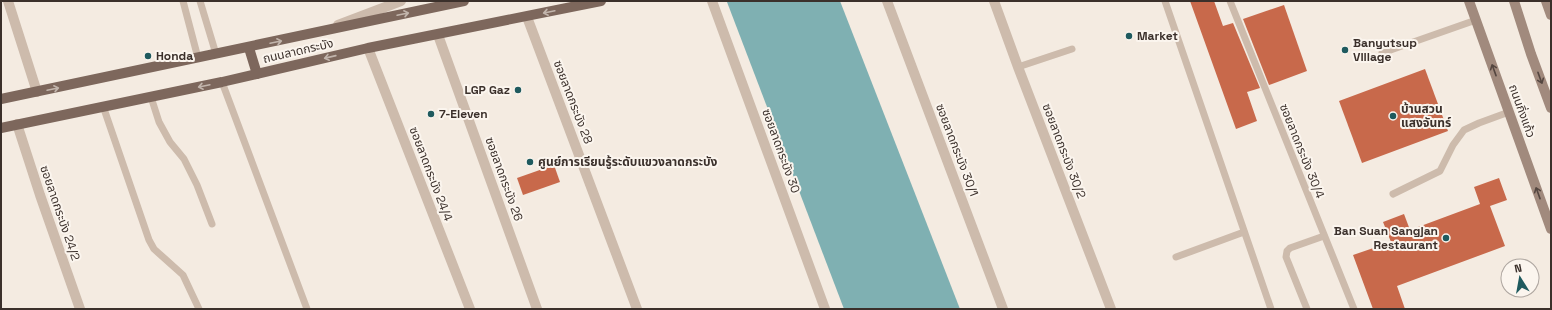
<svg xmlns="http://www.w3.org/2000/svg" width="1552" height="310" font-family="'Space Grotesk','Noto Sans Thai',sans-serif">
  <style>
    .water { fill: #7fb0b2 }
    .building { fill: #c8694b }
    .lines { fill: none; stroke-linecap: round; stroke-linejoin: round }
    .lane { stroke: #cdbbac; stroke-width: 7 }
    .street { stroke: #cdbbac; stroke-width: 10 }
    .secondary { stroke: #a18a7d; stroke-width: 10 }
    .primary { stroke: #7d675c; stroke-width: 10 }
    .oneway { stroke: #c2b5ac }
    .oneway2 { stroke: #544640 }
    .poi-dot { fill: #1f5a5e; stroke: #fbf5ee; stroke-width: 1.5 }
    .labels { text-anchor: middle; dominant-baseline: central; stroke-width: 4; stroke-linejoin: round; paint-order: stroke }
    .poi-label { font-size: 12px; font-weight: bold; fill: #3b302b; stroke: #fbf5ee; text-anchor: start }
    .street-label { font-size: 12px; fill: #3b302b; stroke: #fbf5ee }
  </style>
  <rect width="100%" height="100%" fill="#f4ebe1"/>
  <polygon class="water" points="840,1 960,309 844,309 727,2"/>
  <g class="building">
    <polygon points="1190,1 1214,1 1223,26 1233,23 1260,88 1247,92 1257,121 1236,129"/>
    <polygon points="1284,5 1307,71 1269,85 1243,19"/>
    <polygon points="1425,69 1448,131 1362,163 1339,101"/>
    <polygon points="554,165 560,182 523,195 517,178"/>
    <polygon points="1499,178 1507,200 1490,206 1505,246 1397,286 1405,309 1373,309 1353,255 1391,242 1383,222 1404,214 1410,230 1480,204 1474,187"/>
  </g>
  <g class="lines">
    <g class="lane">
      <polyline points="183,1 198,58"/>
      <polyline points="200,1 216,54"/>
      <polyline points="1165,1 1271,309"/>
      <polyline points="1230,1 1354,309"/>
      <polyline points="1382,53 1476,20"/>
      <polyline points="1018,67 1072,49"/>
      <polyline points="222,82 307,309"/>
      <polyline points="151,97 159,122 170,142 184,159 197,185 212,224"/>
      <polyline points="103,106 149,240 154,249 183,275 199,309"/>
      <polyline points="1393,194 1440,171 1453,145 1464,130 1479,123 1509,112"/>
      <polyline points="1176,257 1244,232"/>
      <polyline points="1307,309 1286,257 1287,251 1290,248 1324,236"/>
    </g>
    <g class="street">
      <polyline points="8,1 37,92"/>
      <polyline points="712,1 825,309"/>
      <polyline points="887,1 1003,309"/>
      <polyline points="994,1 1018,67 1111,309"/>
      <polyline points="527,17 637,309"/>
      <polyline points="338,25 401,1"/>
      <polyline points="438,35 537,309"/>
      <polyline points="368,48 470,309"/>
      <polyline points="17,124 40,195 80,309"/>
    </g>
    <g class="secondary">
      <polyline points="1469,1 1551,229"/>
      <polyline points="1514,1 1531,54 1551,108"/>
      <polyline points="1546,1 1551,15"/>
    </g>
    <g class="primary">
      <polyline points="249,48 257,74"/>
      <polyline points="1,99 464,1"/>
      <polyline points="1,128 222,82 368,48 601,1"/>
    </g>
  </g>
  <defs><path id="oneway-shaft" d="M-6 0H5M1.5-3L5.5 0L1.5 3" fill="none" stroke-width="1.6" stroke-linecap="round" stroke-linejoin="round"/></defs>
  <g class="oneway">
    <use href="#oneway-shaft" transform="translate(549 12) rotate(168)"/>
    <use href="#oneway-shaft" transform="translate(403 14) rotate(-12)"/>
    <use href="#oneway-shaft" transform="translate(276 42) rotate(-12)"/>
    <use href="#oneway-shaft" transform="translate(330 57) rotate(167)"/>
    <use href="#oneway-shaft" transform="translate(204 86) rotate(168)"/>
    <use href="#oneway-shaft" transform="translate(53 89) rotate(-12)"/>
  </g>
  <g class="oneway2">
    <use href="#oneway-shaft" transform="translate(1494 70) rotate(-110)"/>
    <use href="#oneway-shaft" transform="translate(1540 78) rotate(70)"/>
    <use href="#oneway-shaft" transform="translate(1538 193) rotate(-110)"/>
  </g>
  <g class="poi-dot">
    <circle cx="1129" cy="36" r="4"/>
    <circle cx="1345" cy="50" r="4"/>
    <circle cx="148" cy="56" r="4"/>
    <circle cx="518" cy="90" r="4"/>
    <circle cx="431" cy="114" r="4"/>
    <circle cx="1393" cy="116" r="4"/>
    <circle cx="530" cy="162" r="4"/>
    <circle cx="1446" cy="238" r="4"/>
  </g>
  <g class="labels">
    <g class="poi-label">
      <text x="1137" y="36">Market</text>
      <text x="1353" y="43">Banyutsup<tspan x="1353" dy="14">Village</tspan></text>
      <text x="156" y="56">Honda</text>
      <text x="510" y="90" text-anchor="end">LGP Gaz</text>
      <text x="1401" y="109">บ้านสวน<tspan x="1401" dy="14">แสงจันทร์</tspan></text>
      <text x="439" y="114">7-Eleven</text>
      <text x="538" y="162">ศูนย์การเรียนรู้ระดับแขวงลาดกระบัง</text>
      <text x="1438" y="231" text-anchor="end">Ban Suan Sangjan<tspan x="1438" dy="14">Restaurant</tspan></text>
    </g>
    <g class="street-label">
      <text transform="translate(298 51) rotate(-13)">ถนนลาดกระบัง</text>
      <text transform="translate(573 102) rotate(69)">ซอยลาดกระบัง 28</text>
      <text transform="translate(1522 111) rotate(70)">ถนนกิ่งแก้ว</text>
      <text transform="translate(957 150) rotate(69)">ซอยลาดกระบัง 30/1</text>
      <text transform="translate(781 151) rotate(70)">ซอยลาดกระบัง 30</text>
      <text transform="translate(1064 151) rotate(69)">ซอยลาดกระบัง 30/2</text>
      <text transform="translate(1302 151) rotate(68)">ซอยลาดกระบัง 30/4</text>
      <text transform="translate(431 174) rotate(69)">ซอยลาดกระบัง 24/4</text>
      <text transform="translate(504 179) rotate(70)">ซอยลาดกระบัง 26</text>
      <text transform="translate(60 213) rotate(71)">ซอยลาดกระบัง 24/2</text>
    </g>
  </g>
  <rect width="1552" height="310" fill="none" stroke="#3b302b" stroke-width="4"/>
  <g transform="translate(1520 278) rotate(349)"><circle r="19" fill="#fbf5ee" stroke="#aea6a0"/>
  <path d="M0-3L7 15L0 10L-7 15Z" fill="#1f5a5e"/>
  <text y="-6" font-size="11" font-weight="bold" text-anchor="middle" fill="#3b302b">N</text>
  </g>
</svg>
